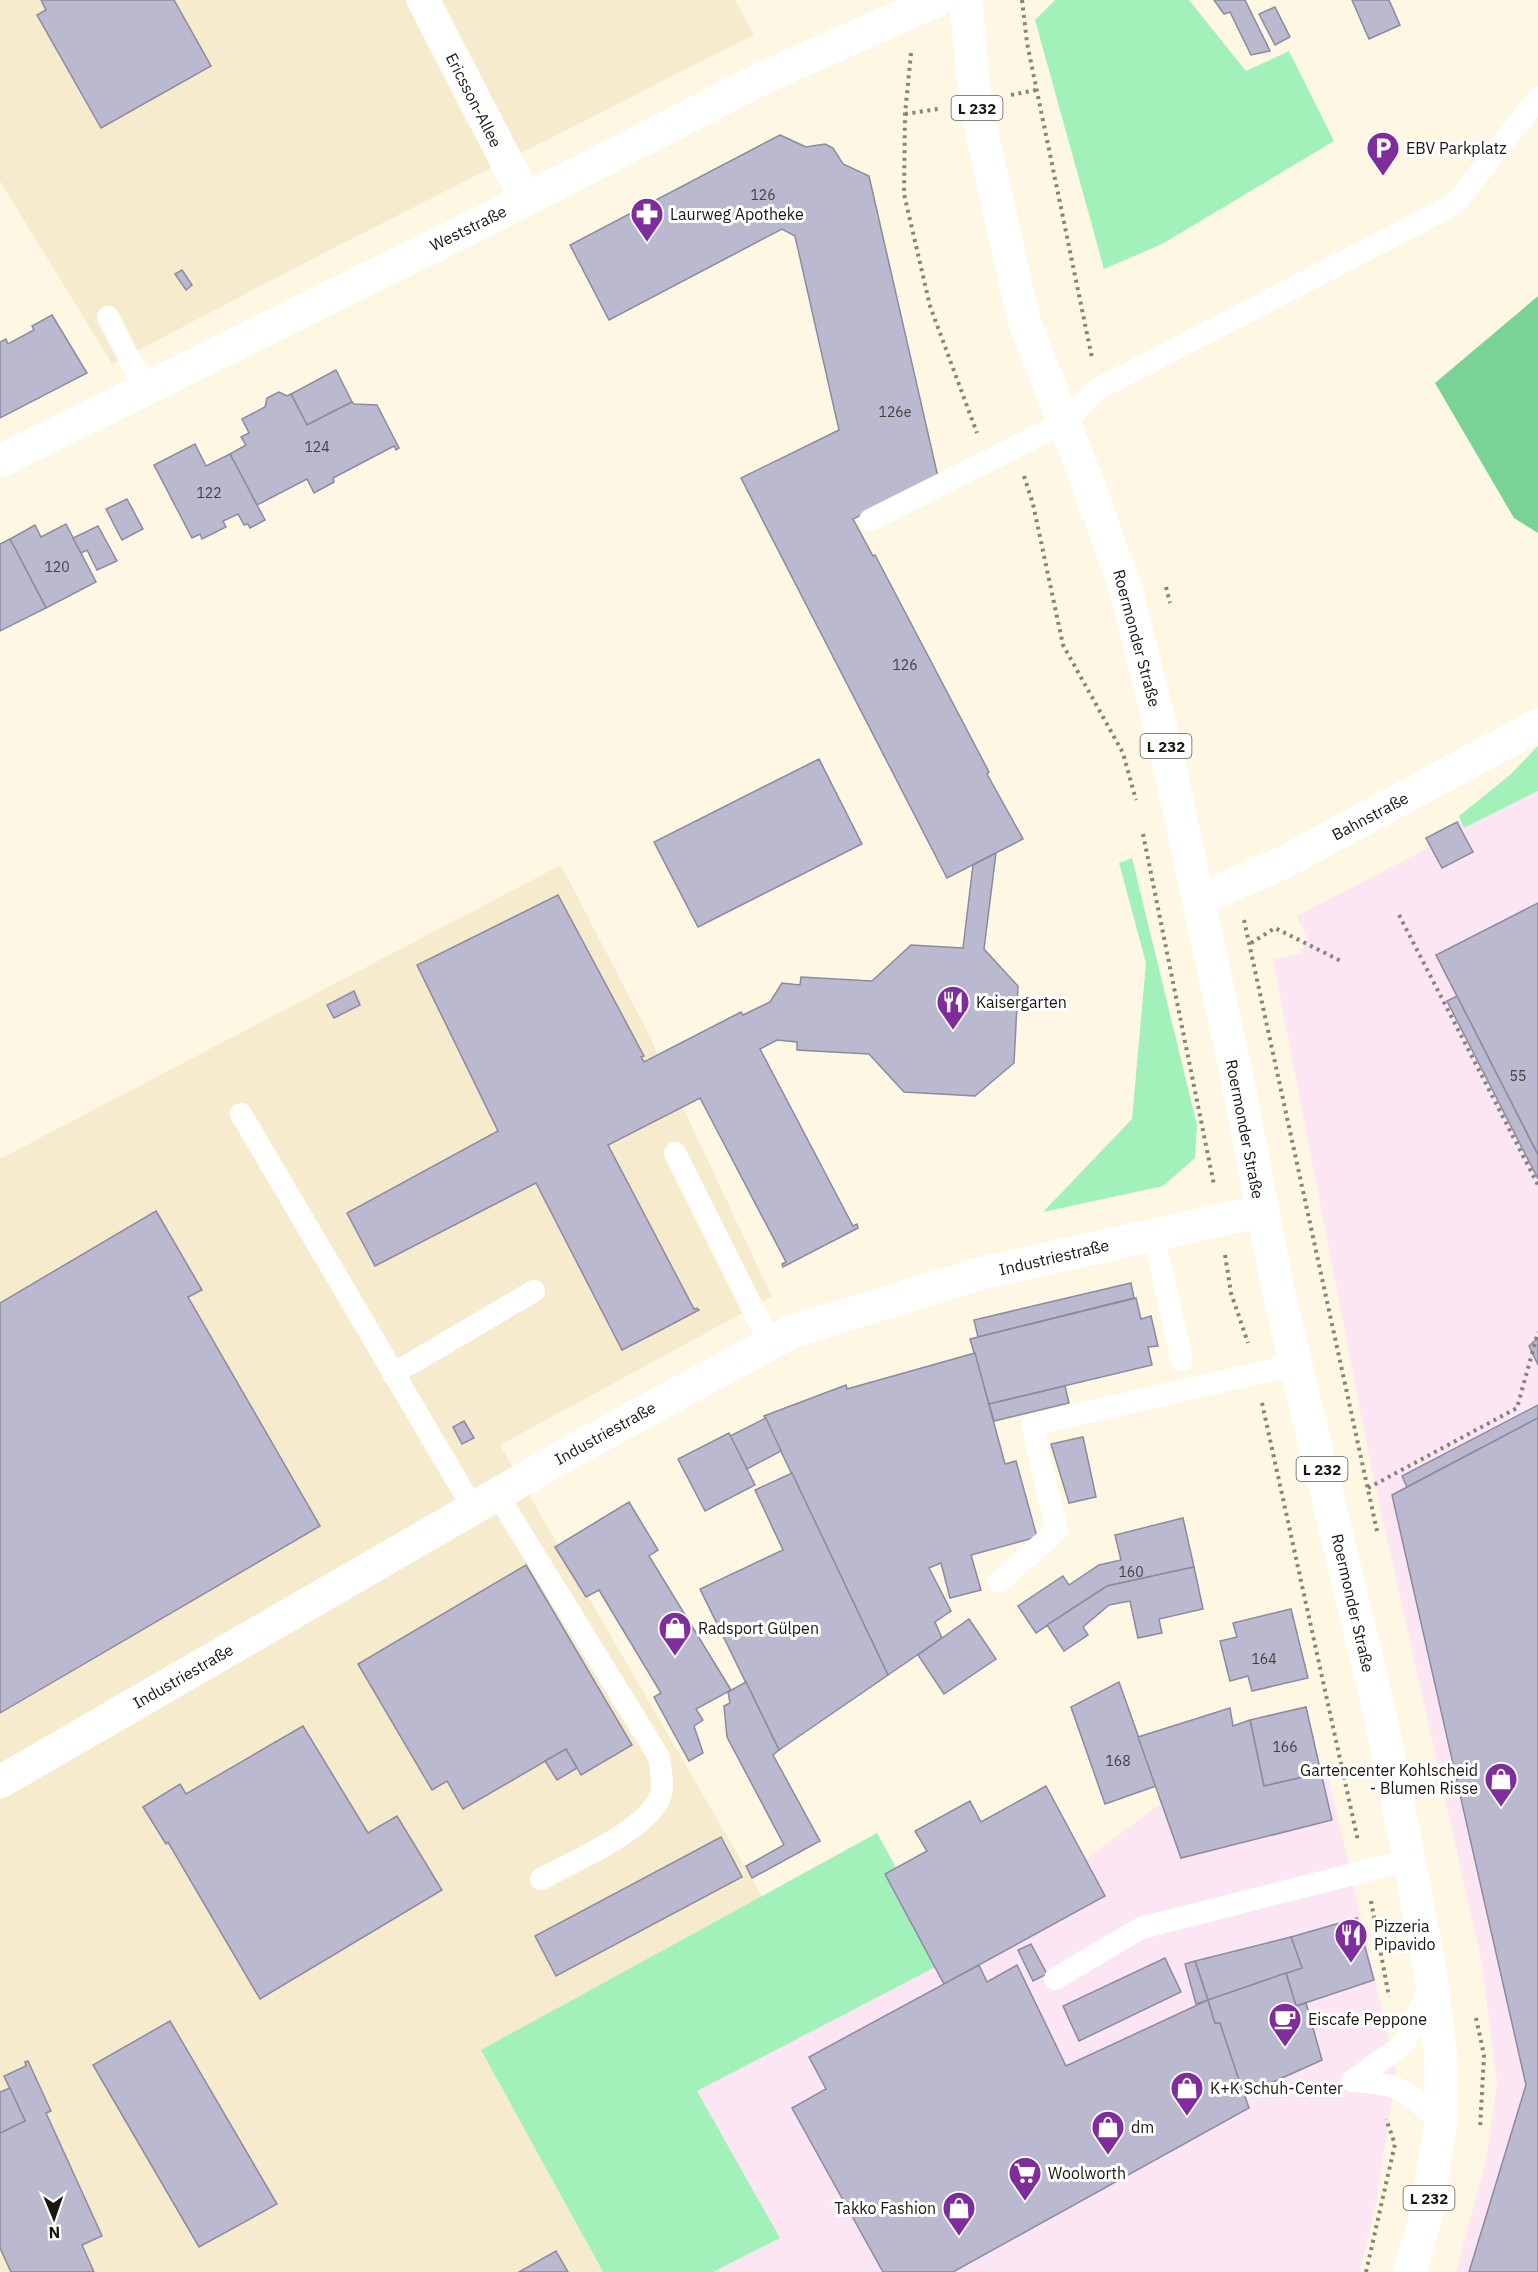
<svg xmlns="http://www.w3.org/2000/svg" width="1538" height="2272" font-family="'IBM Plex Sans',sans-serif">
  <style>
    .commercial { fill: #fce6f3 }
    .built { fill: #f7ebcd }
    .green { fill: #a3f1ba }
    .forest { fill: #79d396 }
    .building { fill: #bab9cf; stroke: #8b8a9f; stroke-width: 1.5 }
    .lines { fill: none; stroke-linecap: round; stroke-linejoin: round }
    .path { stroke: #898476; stroke-width: 4; stroke-dasharray: 3 4.5; stroke-linecap: butt }
    .lane { stroke: #fff; stroke-width: 22 }
    .street { stroke: #fff; stroke-width: 33 }
    .secondary { stroke: #fff; stroke-width: 33 }
    .primary { stroke: #fff; stroke-width: 33 }
    .labels { text-anchor: middle; dominant-baseline: central; stroke-width: 6; stroke-linejoin: round; paint-order: stroke }
    .number-label { font-size: 14px; fill: #43403f }
    .shield { fill: #fff; stroke: #5f5d57; stroke-width: 1.5 }
    .shield-label { font-size: 15px; font-weight: bold; fill: #1b170f }
    .street-label { font-size: 16px; fill: #1b170f; stroke: #fff }
    .poi-label { font-size: 16px; fill: #1b170f; stroke: #fff; text-anchor: start }
  </style>
  <rect width="100%" height="100%" fill="#fef7e4"/>
  <g class="commercial">
    <polygon points="1538,791 1538,2272 1456,2272 1486,2161 1497,2084 1482,1964 1371,1466 1273,960 1300,953 1308,940 1297,916 1430,847 1426,838 1457,822 1460,820 1465,828"/>
    <polygon points="1232,1715 1261,1790 1328,1774 1396,2071 1377,2199 1360,2272 713,2272 779,2238 696,2091 947,1961 1167,1799 1153,1742"/>
  </g>
  <g class="built">
    <polygon points="0,0 735,0 754,35 341,244 112,364 0,181"/>
    <polygon points="561,865 647,1031 772,1297 500,1445 763,1898 481,2050 603,2272 0,2272 0,1159"/>
  </g>
  <g class="green">
    <polygon points="1055,0 1189,0 1246,71 1289,51 1334,141 1162,244 1104,269 1035,20"/>
    <polygon points="1538,746 1538,791 1464,828 1459,816 1510,775"/>
    <polygon points="1132,858 1197,1125 1195,1158 1163,1186 1043,1212 1132,1119 1146,963 1119,863"/>
    <polygon points="877,1833 947,1961 697,2091 780,2238 713,2272 603,2272 481,2050"/>
  </g>
  <polygon class="forest" points="1538,296 1538,533 1514,518 1435,383"/>
  <g class="building">
    <polygon points="41,0 174,0 211,66 101,128 37,15 46,10"/>
    <polygon points="1214,0 1245,0 1270,51 1251,55 1230,12 1224,14"/>
    <polygon points="1352,0 1389,0 1400,25 1369,39"/>
    <polygon points="1275,7 1290,37 1275,45 1259,14"/>
    <polygon points="780,135 806,147 825,144 833,148 843,164 869,176 938,477 853,519 873,556 875,555 989,772 987,774 992,783 1023,839 947,878 741,478 839,430 795,236 782,229 609,320 570,245"/>
    <polygon points="182,270 192,285 186,290 175,274"/>
    <polygon points="52,315 87,373 0,418 0,342 6,339 8,344 34,330 32,326"/>
    <polygon points="336,370 352,402 307,425 291,394"/>
    <polygon points="279,392 287,396 291,394 307,425 352,402 354,404 377,405 399,448 396,450 394,446 333,478 334,482 314,493 307,479 257,505 230,454 246,445 241,437 249,433 242,419 265,407 267,398"/>
    <polygon points="195,444 206,466 230,454 265,520 250,528 248,524 244,525 238,514 223,521 226,527 202,539 200,534 192,538 154,465"/>
    <polygon points="127,499 143,529 122,540 106,509"/>
    <polygon points="66,524 96,582 46,608 10,539 35,525 41,537"/>
    <polygon points="98,526 117,561 97,570 87,550 81,553 73,538"/>
    <polygon points="10,539 46,608 0,631 0,544"/>
    <polygon points="819,759 862,844 698,927 654,842"/>
    <polygon points="1457,822 1473,852 1442,868 1426,838"/>
    <polygon points="996,853 984,949 1018,986 1014,1063 975,1096 904,1092 869,1054 797,1050 797,1042 777,1040 760,1049 853,1226 857,1224 858,1228 783,1267 782,1264 786,1262 700,1098 608,1145 694,1309 697,1308 699,1310 659,1331 622,1350 536,1183 375,1266 347,1213 498,1131 417,965 558,895 644,1056 641,1057 644,1062 741,1012 743,1015 770,1002 782,983 800,985 801,977 872,981 911,945 963,948 973,865"/>
    <polygon points="1538,903 1538,1155 1436,955"/>
    <polygon points="354,991 360,1005 334,1018 327,1005"/>
    <polygon points="1457,996 1538,1155 1538,1179 1447,1001"/>
    <polygon points="156,1211 202,1290 188,1297 320,1526 0,1713 0,1303"/>
    <polygon points="1131,1283 1134,1298 978,1337 974,1320"/>
    <polygon points="1136,1298 1141,1319 1151,1316 1158,1346 1148,1347 1152,1365 989,1404 970,1339"/>
    <polygon points="1538,1338 1538,1365 1529,1346"/>
    <polygon points="975,1353 1005,1464 1016,1461 1037,1537 971,1555 981,1590 950,1598 941,1563 929,1568 951,1611 935,1622 942,1638 888,1675 764,1416 846,1385 847,1389"/>
    <polygon points="1065,1386 1069,1403 994,1421 989,1404"/>
    <polygon points="1538,1405 1538,1418 1407,1487 1402,1476"/>
    <polygon points="766,1418 781,1451 747,1469 730,1436"/>
    <polygon points="1538,1418 1538,2272 1469,2272 1526,2085 1392,1495"/>
    <polygon points="464,1421 474,1438 462,1444 453,1427"/>
    <polygon points="729,1433 755,1485 705,1511 678,1459"/>
    <polygon points="1083,1437 1096,1497 1069,1503 1051,1444"/>
    <polygon points="792,1473 888,1675 779,1750 700,1589 783,1550 755,1490"/>
    <polygon points="629,1502 658,1550 649,1556 731,1690 696,1709 703,1720 694,1726 703,1753 689,1761 654,1697 661,1693 599,1590 586,1597 555,1547"/>
    <polygon points="1183,1518 1194,1567 1107,1586 1036,1633 1018,1606 1063,1576 1069,1585 1099,1565 1121,1560 1115,1535"/>
    <polygon points="526,1565 632,1745 581,1775 566,1749 463,1809 447,1781 432,1790 358,1664"/>
    <polygon points="1194,1567 1203,1609 1159,1619 1162,1633 1138,1638 1130,1601 1109,1605 1083,1627 1088,1635 1064,1651 1047,1625 1107,1586"/>
    <polygon points="1291,1609 1308,1678 1252,1691 1248,1676 1230,1681 1220,1641 1237,1637 1233,1623"/>
    <polygon points="969,1619 996,1659 944,1694 918,1655"/>
    <polygon points="746,1682 779,1750 773,1755 820,1841 752,1878 746,1866 784,1845 727,1737 724,1706 730,1703 728,1692"/>
    <polygon points="1119,1682 1156,1786 1105,1804 1071,1707"/>
    <polygon points="1306,1707 1321,1773 1264,1786 1250,1720"/>
    <polygon points="1230,1708 1233,1726 1250,1720 1264,1786 1321,1773 1332,1820 1181,1858 1138,1737"/>
    <polygon points="303,1726 368,1833 397,1816 442,1890 260,1999 168,1842 166,1844 143,1807 180,1784 186,1794"/>
    <polygon points="566,1749 577,1768 557,1780 545,1761"/>
    <polygon points="1046,1786 1105,1896 944,1984 885,1874 927,1851 915,1831 970,1801 981,1822"/>
    <polygon points="721,1837 742,1877 556,1976 535,1936"/>
    <polygon points="1357,1918 1374,1980 1296,2006 1286,1973 1302,1968 1291,1937"/>
    <polygon points="1291,1937 1302,1968 1208,2000 1195,1961"/>
    <polygon points="1031,1944 1047,1974 1033,1981 1018,1950"/>
    <polygon points="1165,1958 1181,1992 1079,2041 1063,2006"/>
    <polygon points="1195,1961 1208,2000 1196,2004 1185,1964"/>
    <polygon points="979,1965 987,1982 1017,1965 1066,2066 1208,2000 1215,2023 1220,2023 1249,2108 953,2272 883,2272 792,2108 826,2089 809,2057"/>
    <polygon points="1286,1973 1296,2006 1306,2003 1322,2060 1244,2095 1220,2023 1215,2023 1208,2000"/>
    <polygon points="170,2021 277,2204 199,2247 93,2065"/>
    <polygon points="28,2061 51,2111 46,2113 102,2236 82,2245 94,2272 11,2272 0,2248 0,2133 25,2121 4,2076 26,2066 25,2062"/>
    <polygon points="10,2088 25,2121 0,2133 0,2092"/>
    <polygon points="556,2251 568,2272 519,2272"/>
  </g>
  <g class="lines">
    <g class="path">
      <polyline points="1022,0 1027,43 1092,358"/>
      <polyline points="911,53 905,114 904,194 930,306 977,433"/>
      <polyline points="1011,95 1036,90"/>
      <polyline points="905,114 938,109"/>
      <polyline points="1024,476 1033,504 1063,645 1123,753 1136,800"/>
      <polyline points="1166,587 1170,603"/>
      <polyline points="1143,834 1214,1185"/>
      <polyline points="1399,915 1538,1185"/>
      <polyline points="1244,920 1377,1531"/>
      <polyline points="1251,943 1275,928 1343,962"/>
      <polyline points="1225,1255 1231,1293 1248,1343"/>
      <polyline points="1262,1403 1358,1841"/>
      <polyline points="1368,1488 1517,1408 1538,1332"/>
      <polyline points="1371,1901 1389,1997"/>
      <polyline points="1476,2018 1484,2055 1480,2129"/>
      <polyline points="1366,2272 1395,2144 1386,2119"/>
    </g>
    <g class="lane">
      <polyline points="108,317 145,389"/>
      <polyline points="870,520 1063,423 1098,389 1455,204 1538,98"/>
      <polyline points="241,1114 473,1508"/>
      <polyline points="675,1153 770,1343"/>
      <polyline points="1153,1234 1182,1360"/>
      <polyline points="393,1374 534,1291"/>
      <path d="M497 1494 659 1757C660 1767 663 1780 662 1790 656 1827 572 1862 541 1879"/>
      <polyline points="999,1582 1057,1530 1032,1425 1297,1364"/>
      <polyline points="1055,1979 1141,1928 1409,1860"/>
      <polyline points="1352,2081 1404,2044 1431,1984"/>
      <path d="M1352 2081C1403 2084 1404 2090 1441 2122"/>
    </g>
    <g class="street">
      <polyline points="423,0 526,199"/>
      <polyline points="1198,900 1282,863 1538,725"/>
      <polyline points="0,1782 574,1450 791,1332 982,1273 1261,1211"/>
    </g>
    <polyline class="secondary" points="0,461 486,220 763,78 938,0"/>
    <polyline class="primary" points="966,0 975,102 1024,321 1086,478 1127,593 1164,741 1239,1087 1278,1290 1383,1728 1409,1860 1432,1982 1441,2059 1441,2122 1427,2212 1410,2272"/>
  </g>
  <defs>
    <g id="parking-pin" transform="scale(1.725)"><path d="M0 17L-7.5 6A9.5 9.5 0 1 1 7.5 6Z" fill="#802d9c" stroke="#fff"/><path d="M-3.5-5.5H1a3.5 3.5 0 0 1 0 7H-1V5.5H-3.5ZM-1-3.4V-.6H.8a1.4 1.4 0 0 0 0-2.8Z" fill="#fff"/></g>
    <g id="pharmacy-pin" transform="scale(1.725)"><path d="M0 17L-7.5 6A9.5 9.5 0 1 1 7.5 6Z" fill="#802d9c" stroke="#fff"/><path d="M-2-6h4v4h4v4h-4v4h-4v-4h-4v-4h4Z" fill="#fff"/></g>
    <g id="restaurant-pin" transform="scale(1.725)"><path d="M0 17L-7.5 6A9.5 9.5 0 1 1 7.5 6Z" fill="#802d9c" stroke="#fff"/><path d="M-5-6h1v4h1v-4h1v4h1v-4h1v5L-1.5 .5V6h-2V.5L-5-1ZM5-6V6H3V1.5H1.5Q1.5-4 5-6Z" fill="#fff"/></g>
    <g id="shop-pin" transform="scale(1.725)"><path d="M0 17L-7.5 6A9.5 9.5 0 1 1 7.5 6Z" fill="#802d9c" stroke="#fff"/><path d="M-5-2.5h2.3a2.7 3.5 0 0 1 5.4 0H5L5.5 6h-11ZM-1.5-2.5h3a1.5 2.3 0 0 0-3 0Z" fill="#fff"/></g>
    <g id="cafe-pin" transform="scale(1.725)"><path d="M0 17L-7.5 6A9.5 9.5 0 1 1 7.5 6Z" fill="#802d9c" stroke="#fff"/><path d="M-5.5-4.5H6V0H3Q3 3.5 0 3.5H-2.5Q-5.5 3.5-5.5 0ZM3-3.2v2h1.7v-2ZM-6 4.5H4V6H-6Z" fill="#fff"/></g>
    <g id="supermarket-pin" transform="scale(1.725)"><path d="M0 17L-7.5 6A9.5 9.5 0 1 1 7.5 6Z" fill="#802d9c" stroke="#fff"/><path d="M-6-5.5h2.5l.6 2H6L4.5 2H-2.5L-4.4-4H-6ZM-1.5 3.2a1.3 1.3 0 1 0 .1 0ZM3 3.2a1.3 1.3 0 1 0 .1 0Z" fill="#fff"/></g>
  </defs>
  <g fill-rule="evenodd">
    <use href="#parking-pin" x="1383" y="148"/>
    <use href="#pharmacy-pin" x="647" y="214"/>
    <use href="#restaurant-pin" x="953" y="1002"/>
    <use href="#shop-pin" x="675" y="1628"/>
    <use href="#shop-pin" x="1501" y="1779"/>
    <use href="#restaurant-pin" x="1351" y="1935"/>
    <use href="#cafe-pin" x="1285" y="2019"/>
    <use href="#shop-pin" x="1187" y="2088"/>
    <use href="#shop-pin" x="1108" y="2127"/>
    <use href="#supermarket-pin" x="1025" y="2173"/>
    <use href="#shop-pin" x="959" y="2208"/>
  </g>
  <g class="labels">
    <g class="number-label">
      <text x="763" y="195">126</text>
      <text x="895" y="412">126e</text>
      <text x="317" y="447">124</text>
      <text x="209" y="493">122</text>
      <text x="57" y="567">120</text>
      <text x="905" y="665">126</text>
      <text x="1518" y="1076">55</text>
      <text x="1131" y="1572">160</text>
      <text x="1264" y="1659">164</text>
      <text x="1285" y="1747">166</text>
      <text x="1118" y="1761">168</text>
    </g>
    <g class="shield">
      <rect x="951.5" y="96" width="51" height="24" rx="4.5"/>
      <rect x="1140.5" y="734" width="51" height="24" rx="4.5"/>
      <rect x="1296.5" y="1457" width="51" height="24" rx="4.5"/>
      <rect x="1403.5" y="2186" width="51" height="24" rx="4.5"/>
    </g>
    <g class="shield-label">
      <text x="977" y="108">L 232</text>
      <text x="1166" y="746">L 232</text>
      <text x="1322" y="1469">L 232</text>
      <text x="1429" y="2198">L 232</text>
    </g>
    <g class="street-label">
      <text transform="translate(474 100) rotate(63)">Ericsson-Allee</text>
      <text transform="translate(468 228) rotate(-26)">Weststraße</text>
      <text transform="translate(1137 638) rotate(75)">Roermonder Straße</text>
      <text transform="translate(1370 816) rotate(-28)">Bahnstraße</text>
      <text transform="translate(1245 1129) rotate(79)">Roermonder Straße</text>
      <text transform="translate(1054 1257) rotate(-13)">Industriestraße</text>
      <text transform="translate(605 1433) rotate(-29)">Industriestraße</text>
      <text transform="translate(1353 1603) rotate(77)">Roermonder Straße</text>
      <text transform="translate(183 1676) rotate(-30)">Industriestraße</text>
    </g>
    <g class="poi-label">
      <text x="1406" y="148">EBV Parkplatz</text>
      <text x="670" y="214">Laurweg Apotheke</text>
      <text x="976" y="1002">Kaisergarten</text>
      <text x="698" y="1628">Radsport Gülpen</text>
      <text x="1478" y="1770" text-anchor="end">Gartencenter Kohlscheid<tspan x="1478" dy="18">- Blumen Risse</tspan></text>
      <text x="1374" y="1926">Pizzeria<tspan x="1374" dy="18">Pipavido</tspan></text>
      <text x="1308" y="2019">Eiscafe Peppone</text>
      <text x="1210" y="2088">K+K Schuh-Center</text>
      <text x="1131" y="2127">dm</text>
      <text x="1048" y="2173">Woolworth</text>
      <text x="936" y="2208" text-anchor="end">Takko Fashion</text>
    </g>
  </g>
  <g transform="translate(54 2218) rotate(178)" stroke="#ffffff" stroke-width="4.5" paint-order="stroke">
  <path d="M0-4.5L10 22L0 15L-10 22Z" fill="#1b170f"/>
  <text y="-9" font-size="16" font-weight="bold" text-anchor="middle" fill="#1b170f">N</text>
  </g>
</svg>
